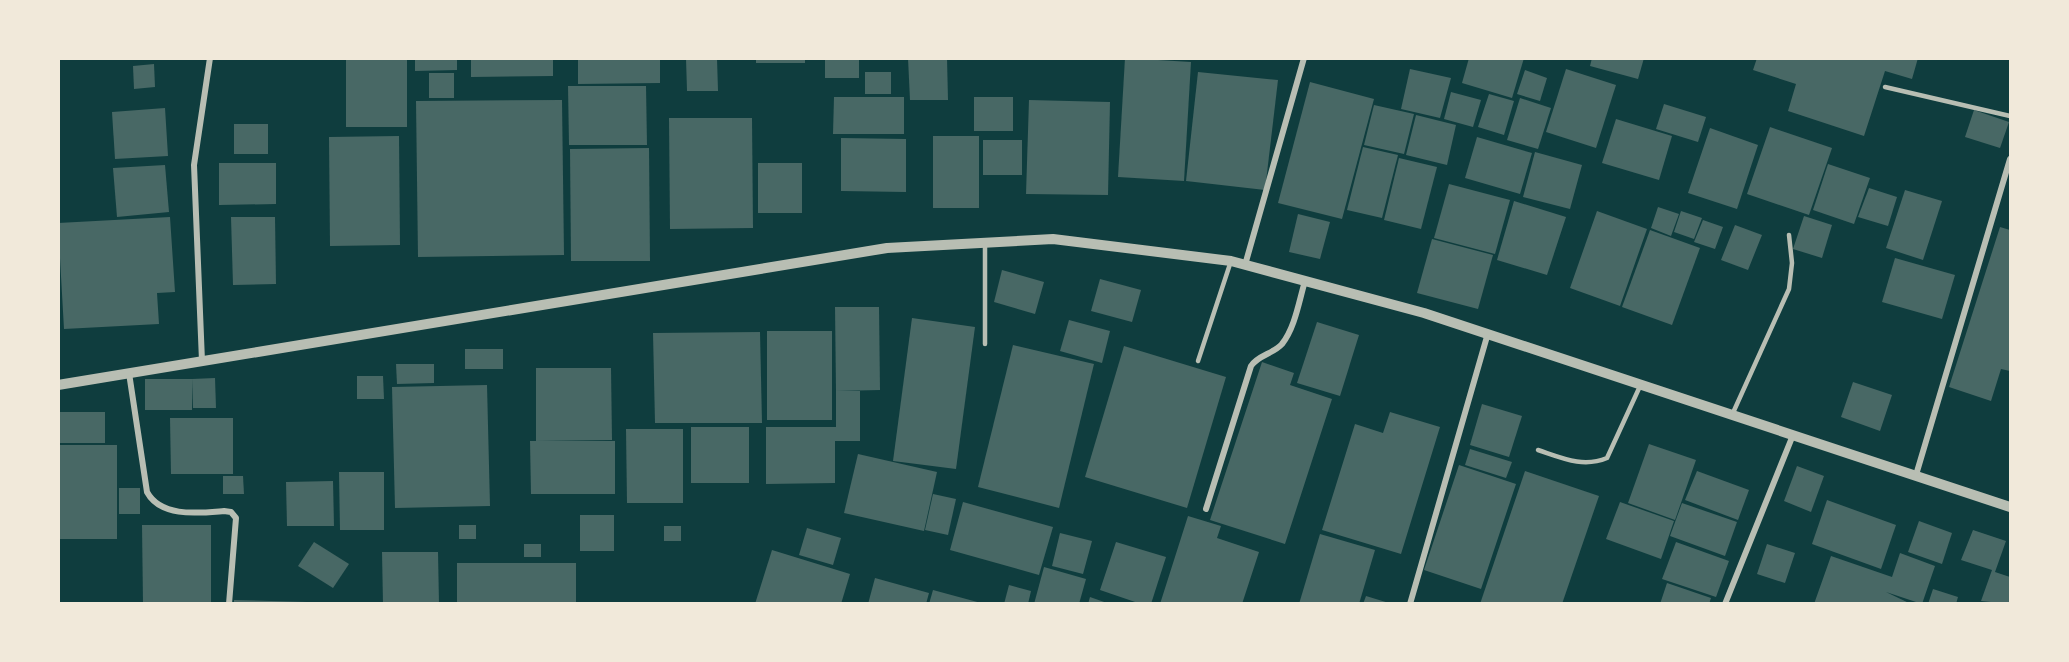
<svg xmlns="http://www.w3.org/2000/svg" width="2069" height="662" font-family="Spectral,serif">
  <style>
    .building { fill: #486865 }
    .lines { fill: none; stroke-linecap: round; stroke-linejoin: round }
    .service { stroke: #b8beb3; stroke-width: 4.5 }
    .minor { stroke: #b8beb3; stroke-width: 6 }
    .tertiary { stroke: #b8beb3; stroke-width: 10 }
  </style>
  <rect width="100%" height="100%" fill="#0f3d3e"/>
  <g class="building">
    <rect x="346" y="58" width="61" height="69"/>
    <polygon points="415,58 457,58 457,70 415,71"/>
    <polygon points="471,58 553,58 553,76 471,77"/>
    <polygon points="578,58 660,58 660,83 578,84"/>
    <polygon points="686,58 717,58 718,91 687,91"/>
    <rect x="756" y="58" width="49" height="5"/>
    <rect x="825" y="58" width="34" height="20"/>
    <polygon points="908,58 947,58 948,100 910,100"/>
    <polygon points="1125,58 1191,62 1184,181 1118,177"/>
    <polygon points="1469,58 1524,58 1512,98 1462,83"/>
    <polygon points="1592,58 1644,58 1638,79 1590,66"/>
    <polygon points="1757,58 1918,58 1912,79 1885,71 1864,136 1788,111 1796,84 1753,70"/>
    <polygon points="154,64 155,87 134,89 133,66"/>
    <polygon points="1410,69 1451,78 1440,118 1401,109"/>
    <polygon points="1566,69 1616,85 1596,148 1546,132"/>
    <polygon points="1525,70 1547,78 1540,101 1517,94"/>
    <rect x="865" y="72" width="26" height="22"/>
    <polygon points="1198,72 1278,80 1265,190 1186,181"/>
    <rect x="429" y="73" width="25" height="25"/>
    <polygon points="1310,82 1374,99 1342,219 1278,203"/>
    <polygon points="568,86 646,86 647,145 569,145"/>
    <polygon points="1451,92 1481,100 1473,127 1444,119"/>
    <polygon points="1489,94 1514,101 1504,135 1478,127"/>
    <polygon points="834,97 904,97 904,134 833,134"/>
    <rect x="974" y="97" width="39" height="34"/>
    <polygon points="1520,98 1551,108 1538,149 1507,140"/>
    <polygon points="562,100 564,255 418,257 416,101"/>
    <polygon points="1029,100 1110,102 1108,195 1026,194"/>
    <polygon points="1664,104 1706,117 1698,142 1656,129"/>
    <polygon points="1374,105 1414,114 1404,154 1364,145"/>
    <polygon points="165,108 168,156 115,159 112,112"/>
    <polygon points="1974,110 2009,122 2000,148 1965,137"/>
    <polygon points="1416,115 1456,125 1447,165 1406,155"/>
    <polygon points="669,118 752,118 753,228 670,229"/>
    <polygon points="1616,119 1672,136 1659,180 1602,163"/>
    <rect x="234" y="124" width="34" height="30"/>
    <polygon points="1770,127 1832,148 1809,215 1747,194"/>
    <polygon points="1710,128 1758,145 1737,209 1688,193"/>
    <polygon points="399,136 400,245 330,246 329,137"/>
    <rect x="933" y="136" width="46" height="72"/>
    <polygon points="1477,137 1532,153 1520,194 1465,178"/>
    <polygon points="841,138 906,139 906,192 841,191"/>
    <rect x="983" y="140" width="39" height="35"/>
    <polygon points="1363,147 1398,155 1382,218 1347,210"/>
    <polygon points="649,148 650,261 571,261 570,149"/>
    <polygon points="1535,152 1582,165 1570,209 1523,197"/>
    <polygon points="1399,158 1437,167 1421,229 1384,220"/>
    <polygon points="219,163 276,163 276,204 219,205"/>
    <rect x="758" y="163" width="44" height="50"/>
    <polygon points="1828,164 1870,178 1854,224 1813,210"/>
    <polygon points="165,165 169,212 117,217 113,168"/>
    <polygon points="1449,184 1510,200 1495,254 1434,238"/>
    <polygon points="1869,188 1897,197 1888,226 1858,217"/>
    <polygon points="1905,190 1942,201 1923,260 1886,248"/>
    <polygon points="1514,201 1566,217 1547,275 1497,260"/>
    <polygon points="1658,207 1679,214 1671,236 1651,228"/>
    <polygon points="1597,211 1647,229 1620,306 1570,288"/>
    <polygon points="1681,211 1702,218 1694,239 1674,232"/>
    <polygon points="1298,214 1330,222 1320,259 1289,252"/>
    <polygon points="1804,216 1832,225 1822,258 1793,249"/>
    <polygon points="170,217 175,292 157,293 159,324 64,329 58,223"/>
    <polygon points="231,217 275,217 276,284 233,285"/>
    <polygon points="1703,220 1723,227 1715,249 1694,242"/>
    <polygon points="1735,225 1762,235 1748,270 1721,260"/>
    <polygon points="2000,227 2010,230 2010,371 2001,369 1991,401 1949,387"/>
    <polygon points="1650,230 1700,248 1672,325 1622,307"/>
    <polygon points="1432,239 1493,255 1478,309 1417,293"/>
    <polygon points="1895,258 1955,275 1942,319 1882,302"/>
    <polygon points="1002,270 1044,282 1035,314 994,302"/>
    <polygon points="1100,279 1141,290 1132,322 1091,311"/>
    <polygon points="835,307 879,307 880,390 836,391"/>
    <polygon points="912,318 975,327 956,469 893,461"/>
    <polygon points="1069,320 1110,331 1102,363 1060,351"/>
    <polygon points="1317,322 1359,335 1340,396 1297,383"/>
    <rect x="767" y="331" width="65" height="89"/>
    <polygon points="760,332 762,423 655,423 653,333"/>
    <polygon points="1013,345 1094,364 1059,508 978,487"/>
    <polygon points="1124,346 1226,377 1187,508 1085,477"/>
    <rect x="465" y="349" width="38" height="20"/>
    <polygon points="1262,362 1294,373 1290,385 1332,399 1285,544 1210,520"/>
    <polygon points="396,364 434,364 434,383 397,384"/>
    <polygon points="536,368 611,368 612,440 536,441"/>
    <polygon points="357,376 383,376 384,399 357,399"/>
    <polygon points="215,378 216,408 193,408 192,379"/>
    <rect x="145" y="379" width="47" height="31"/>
    <polygon points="1853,382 1892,395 1880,431 1841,417"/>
    <polygon points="487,385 490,506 395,508 392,387"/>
    <polygon points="836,391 860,391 860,441 835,441 835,483 766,484 766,427 836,427"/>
    <polygon points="1482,404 1522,416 1509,457 1470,445"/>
    <rect x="58" y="412" width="47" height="31"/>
    <polygon points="1390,412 1440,427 1401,554 1322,530 1355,424 1383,433"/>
    <polygon points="170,418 233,418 233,474 171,474"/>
    <rect x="691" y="427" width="58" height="56"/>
    <polygon points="626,429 683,429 683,503 627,503"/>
    <polygon points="530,441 615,441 615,494 531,494"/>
    <polygon points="1649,444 1696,460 1675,520 1628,503"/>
    <rect x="58" y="445" width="59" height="94"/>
    <polygon points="1470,449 1512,462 1506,478 1465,465"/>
    <polygon points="858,454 937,472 924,531 844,513"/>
    <polygon points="1459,465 1516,484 1481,589 1424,570"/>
    <polygon points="1797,466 1824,476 1811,512 1784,501"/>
    <polygon points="1525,471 1599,496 1562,604 1480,604"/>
    <polygon points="1697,471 1749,490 1738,520 1685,500"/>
    <polygon points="339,472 384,472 384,530 340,530"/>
    <polygon points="223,476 243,476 244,494 223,494"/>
    <polygon points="333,481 334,526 287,526 286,482"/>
    <rect x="119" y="488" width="21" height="26"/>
    <polygon points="933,494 956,499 948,535 925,530"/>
    <polygon points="1827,500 1896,525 1881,569 1812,544"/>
    <polygon points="963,502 1053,527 1039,575 950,550"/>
    <polygon points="1620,502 1674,521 1661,559 1606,539"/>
    <polygon points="1682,503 1737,522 1725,556 1670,536"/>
    <rect x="580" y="515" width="34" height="36"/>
    <polygon points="1188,516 1221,526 1217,538 1259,552 1242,604 1160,604"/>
    <polygon points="1919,521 1952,533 1942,564 1908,552"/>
    <polygon points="142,525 211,525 211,604 143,604"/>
    <rect x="459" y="525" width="17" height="14"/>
    <rect x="664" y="526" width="17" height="15"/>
    <polygon points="807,528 841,538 833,565 799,555"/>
    <polygon points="1973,530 2006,541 1995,572 2010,577 2010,604 1981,601 1992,570 1961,560"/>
    <polygon points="1060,533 1092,541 1083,574 1052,566"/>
    <polygon points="1320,534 1375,550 1359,604 1299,604"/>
    <polygon points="314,542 349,564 333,588 298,566"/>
    <polygon points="1116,542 1166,557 1151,604 1141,604 1100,590"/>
    <polygon points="1676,542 1729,561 1716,597 1662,579"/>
    <rect x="524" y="544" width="17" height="13"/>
    <polygon points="1767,544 1795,553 1785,583 1757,574"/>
    <polygon points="772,550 850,574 841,604 755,604"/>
    <polygon points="382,552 438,552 439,604 383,604"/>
    <polygon points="1900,553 1935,566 1922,604 1886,592 1911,604 1814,604 1831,556 1892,577"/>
    <rect x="457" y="563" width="119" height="41"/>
    <polygon points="1044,567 1086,579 1079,604 1034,604"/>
    <polygon points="875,578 929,593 926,604 868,604"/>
    <polygon points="1667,583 1711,598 1709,604 1660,604"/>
    <polygon points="1009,585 1031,591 1028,604 1004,604"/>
    <polygon points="1933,589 1958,597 1956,604 1928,604"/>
    <polygon points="933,590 981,603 981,604 929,604"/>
    <polygon points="1366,596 1389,603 1389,604 1363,604"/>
    <polygon points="1090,597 1107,603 1107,604 1088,604"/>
    <polygon points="234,600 307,602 307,604 234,604"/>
  </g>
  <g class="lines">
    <g class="service">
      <polyline points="1885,87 2010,116"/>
      <polyline points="985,243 985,344"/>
      <polyline points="1198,361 1231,261"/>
      <polyline points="1732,415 1789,289 1792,263 1789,235"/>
      <path d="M1538 450C1562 458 1583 468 1607 458L1641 384"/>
    </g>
    <g class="minor">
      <polyline points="1245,265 1304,58"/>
      <polyline points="202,361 194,165 210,58"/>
      <path d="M129 373 147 492C161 518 199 513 224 511L231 512 236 518 229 604"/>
      <polyline points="1916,475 2010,159"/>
      <path d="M1206 509 1251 366C1258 355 1273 354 1282 344 1295 328 1299 301 1305 281"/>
      <polyline points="1410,604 1488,333"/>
      <polyline points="1725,604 1793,435"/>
    </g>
    <polyline class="tertiary" points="58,385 887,248 1053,239 1231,261 1424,313 2010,507"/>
  </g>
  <rect width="2069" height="662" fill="none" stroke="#f1e9da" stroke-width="120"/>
</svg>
